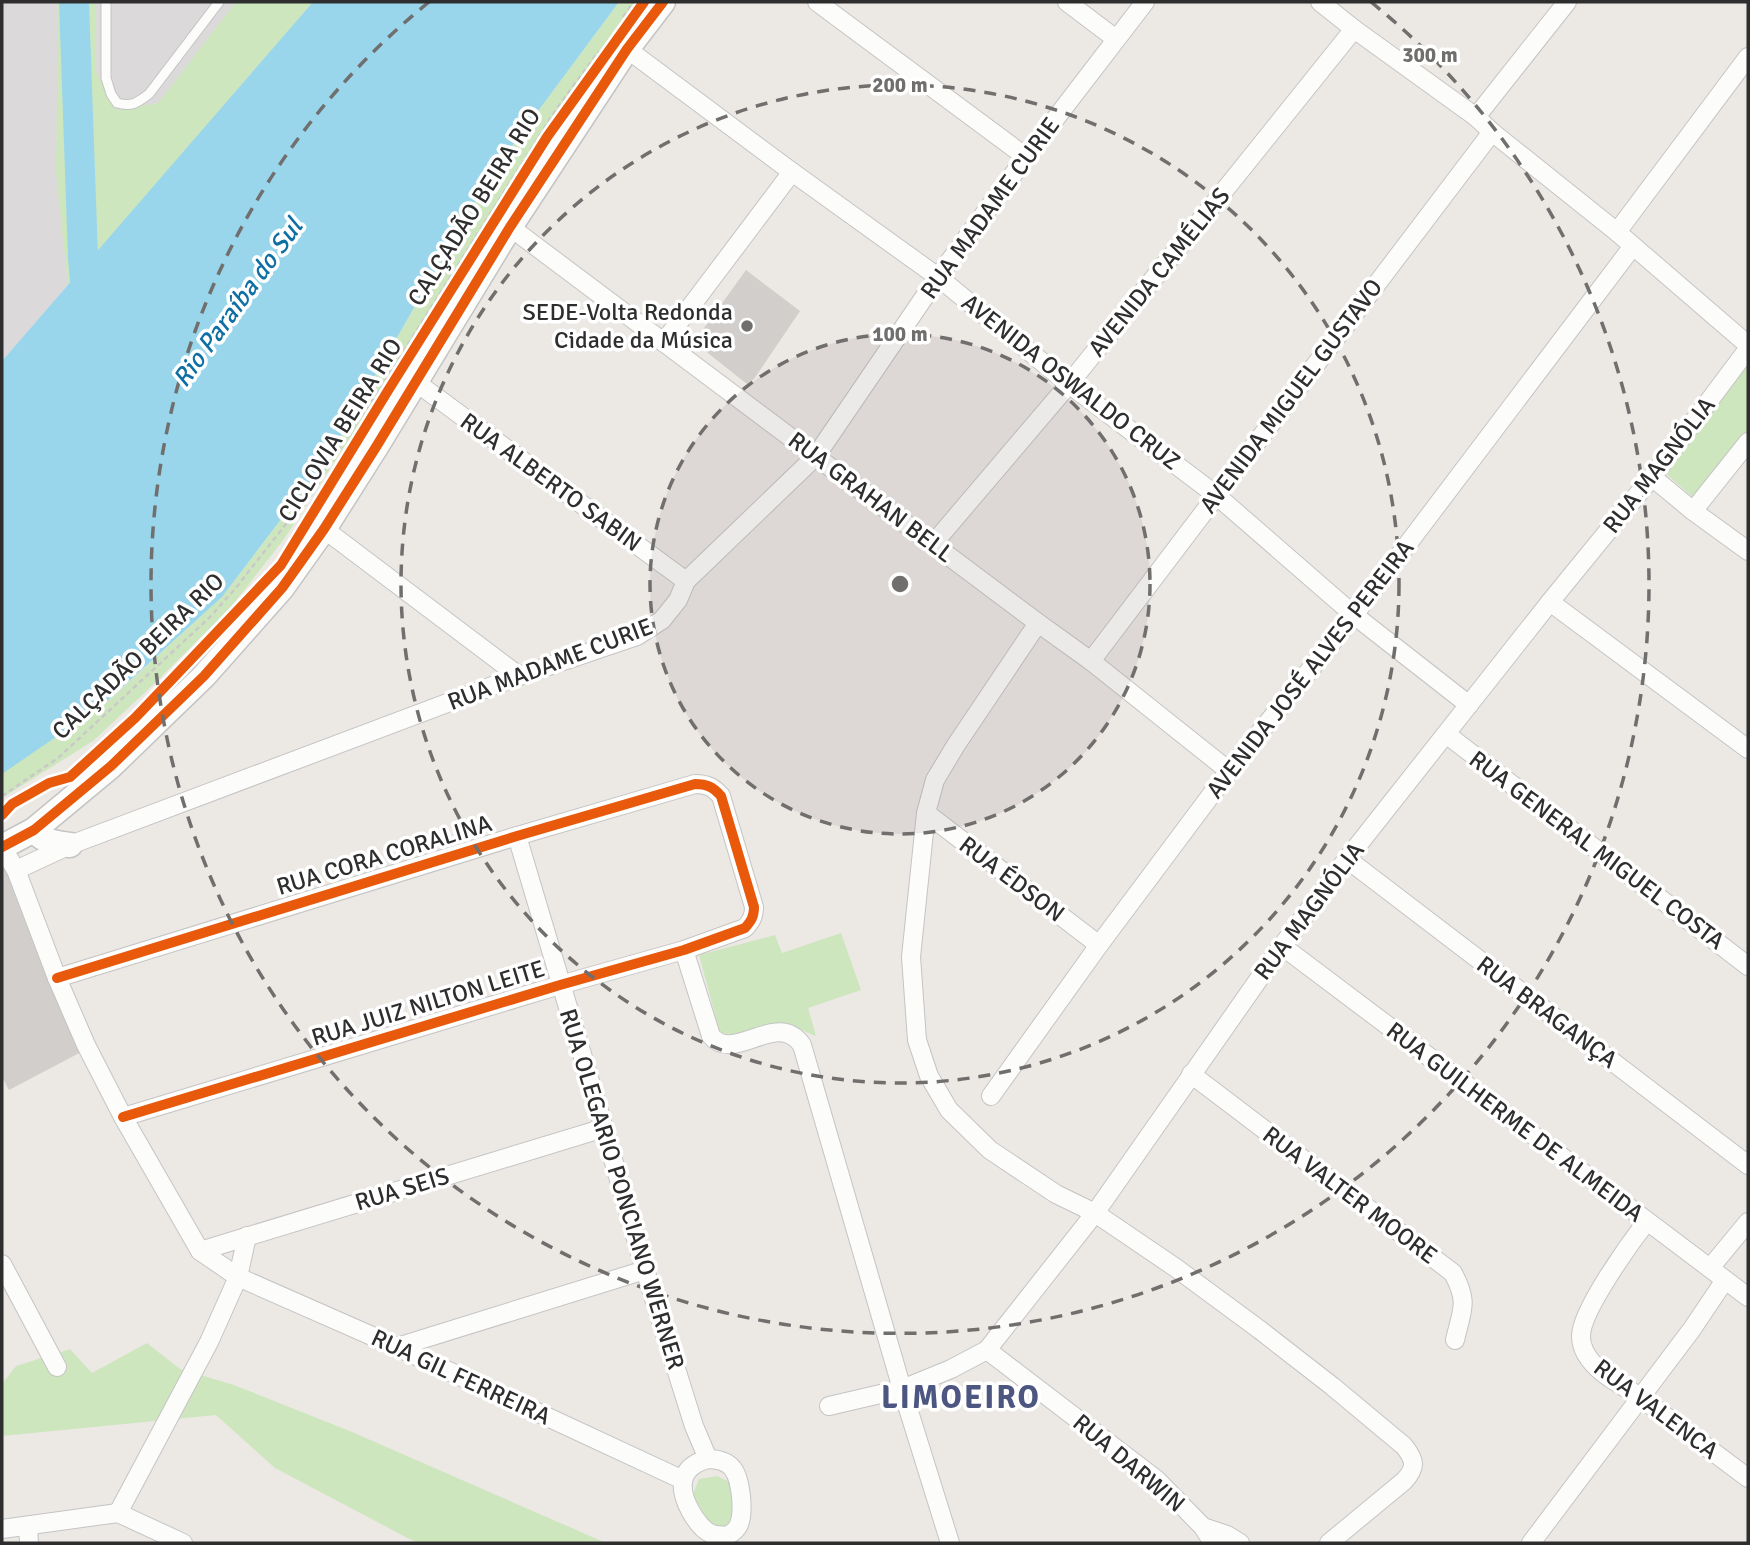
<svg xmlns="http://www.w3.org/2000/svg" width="1750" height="1545" font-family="Signika,sans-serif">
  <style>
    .industrial { fill: #dcd9db }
    .green { fill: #cee6be }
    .water { fill: #99d6ec }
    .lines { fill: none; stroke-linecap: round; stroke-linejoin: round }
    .river { stroke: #99d6ec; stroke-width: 30 }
    .building { fill: #d1cecb }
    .service-casing { stroke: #c5c4c5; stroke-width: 11 }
    .minor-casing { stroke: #c5c4c5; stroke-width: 20 }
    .secondary-casing { stroke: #c5c4c5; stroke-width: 27 }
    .path { stroke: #c9c9c8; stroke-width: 2.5; stroke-dasharray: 5 3.5; stroke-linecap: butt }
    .service { stroke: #fcfcfb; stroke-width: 9 }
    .minor { stroke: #fcfcfb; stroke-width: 18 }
    .secondary { stroke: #fcfcfb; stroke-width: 24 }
    .cycleway-casing { stroke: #fff; stroke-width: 15 }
    .cycleway { stroke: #e8590c; stroke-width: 10 }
    .ring { fill: none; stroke: #706f6e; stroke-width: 3.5; stroke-dasharray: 12 9 }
    .poi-dot { fill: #706f6e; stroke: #fff; stroke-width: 2.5 }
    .labels { text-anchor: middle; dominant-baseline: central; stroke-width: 7; stroke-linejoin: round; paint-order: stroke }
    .street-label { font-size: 24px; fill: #2e2e2e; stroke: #fff }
    .poi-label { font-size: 24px; fill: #2e2e2e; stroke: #fff; text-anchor: end }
    .water-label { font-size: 26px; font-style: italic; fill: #0d6fa3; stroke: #fff }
    .district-label { font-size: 32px; font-weight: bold; letter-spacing: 2px; fill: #4d5680; stroke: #fff }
    .centre { fill: #706f6e; stroke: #fff; stroke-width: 3.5 }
    .ring-label { font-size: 21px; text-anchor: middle; font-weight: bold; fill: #706f6e; stroke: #fff; stroke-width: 7; stroke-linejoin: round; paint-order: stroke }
  </style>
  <rect width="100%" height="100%" fill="#ece8e4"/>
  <polygon class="industrial" points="2,2 313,2 2,361"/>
  <g class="green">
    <polygon points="58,2 95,2 95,70 116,110 158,103 236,2 313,2 68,286 56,173"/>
    <polygon points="619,2 650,2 389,389 346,444 284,539 231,607 155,683 93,741 2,798 2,759 107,702 222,597 329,456 489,177"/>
    <polygon points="1748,361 1748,434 1695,499 1664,472"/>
    <path d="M841 933 861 990 808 1008 816 1036C808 1033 792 1025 785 1025 761 1024 744 1038 720 1033L699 955 775 935 782 953Z"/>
    <polygon points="147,1343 180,1369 234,1385 352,1432 606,1543 417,1543 275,1468 216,1415 2,1436 2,1384 16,1366 70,1349 92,1373"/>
    <polygon points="717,1476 727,1481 736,1490 737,1520 725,1528 711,1526 693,1495 699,1479"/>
  </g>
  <polygon class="water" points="313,2 619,2 489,177 329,456 222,597 104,704 2,774 2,361"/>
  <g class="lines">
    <polyline class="river" points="74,2 83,257 87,306"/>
  </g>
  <g class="building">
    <polygon points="746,270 800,311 754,379 747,384 694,342"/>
    <polygon points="2,862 11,867 83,1051 9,1090 2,1077"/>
  </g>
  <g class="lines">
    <g class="service-casing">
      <path id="service" d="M106 2V78L111 94 117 103C132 107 137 103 149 94L219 2"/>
    </g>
    <g class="minor-casing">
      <g id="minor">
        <polyline points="817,2 1026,157"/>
        <polyline points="1067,2 1116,39"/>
        <polyline points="1320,2 1354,29 1476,117 1492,132 1617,232 1748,345"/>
        <polyline points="627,49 792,172 938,277 1069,384 1216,495 1354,615 1469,705"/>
        <polyline points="1476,117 1567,2"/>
        <polyline points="510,227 1038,623 1091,661 1229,771"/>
        <polyline points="1617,232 1748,57"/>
        <polyline points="664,342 792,172"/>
        <polyline points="417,383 686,581"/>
        <polyline points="1652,477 1693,511 1748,551"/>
        <polyline points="1693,511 1748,442"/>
        <polyline points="324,529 519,676"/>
        <polyline points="933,544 1069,384 1354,29"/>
        <polyline points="1550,602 1748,749"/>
        <path d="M1038 623 956 745 935 780 926 813 911 957 917 1040 929 1076 949 1110 990 1150 1056 1194 1095 1213 1176 1268 1260 1330 1332 1386 1404 1446C1415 1460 1417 1467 1404 1481L1329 1543"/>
        <polyline points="1091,661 1492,132"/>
        <polyline points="1446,734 1748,966"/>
        <polyline points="926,813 1099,945"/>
        <polyline points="517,836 604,1128 645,1270 694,1426 708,1459"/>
        <polyline points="2,847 16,870 57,978 86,1045 123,1117 200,1251 238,1277 209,1342 118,1513"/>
        <polyline points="1347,859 1748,1165"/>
        <polyline points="16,870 70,845 519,676 637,636 662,620 678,600 686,581 816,456 938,277 1026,157 1145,2"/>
        <polyline points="1282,946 1748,1297"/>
        <path d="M684 950 711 1036C734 1064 777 1009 802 1045L902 1389 950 1543"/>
        <path d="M57 978 517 836 695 784C707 784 713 787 721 796L754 907C754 917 751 921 745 928L684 950 560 985 123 1117"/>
        <path d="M1191 1074 1453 1273C1469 1303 1462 1309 1455 1340"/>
        <polyline points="991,1096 1099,945 1229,771 1354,615 1633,246"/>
        <path d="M1647 1221C1630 1243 1581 1311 1581 1336 1581 1350 1591 1363 1602 1372 1614 1382 1629 1389 1641 1398 1677 1425 1713 1452 1748 1478"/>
        <polyline points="247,1236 238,1277 397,1347 683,1480"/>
        <polyline points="200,1251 604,1128"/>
        <polyline points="2,1264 57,1367"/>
        <polyline points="1710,1268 1748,1222"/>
        <polyline points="397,1347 645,1270"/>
        <polyline points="987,1350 1157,1480 1203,1527 1213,1543"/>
        <polyline points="829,1406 902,1389 951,1369 987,1350 1095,1213 1282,946 1347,859 1550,602 1652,477 1748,349"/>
        <path d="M708 1459C717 1459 727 1461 733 1469 741 1480 746 1519 736 1529 734 1532 730 1534 727 1536 722 1535 715 1536 710 1533 703 1530 695 1519 691 1512 678 1489 678 1467 708 1459Z"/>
        <polyline points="28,1526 29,1543"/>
        <polyline points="1203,1527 1227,1535 1240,1543"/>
        <polyline points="2,1529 118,1513 183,1543"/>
        <polyline points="1531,1543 1692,1329 1725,1280"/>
      </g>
    </g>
    <g class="secondary-casing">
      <g id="secondary">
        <path d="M34 830C44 842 55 843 70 845"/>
        <polyline points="2,847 34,830 111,766 204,676 282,588 324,529 376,447 510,227 627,49 663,2"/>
      </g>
    </g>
    <g class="path">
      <polyline points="623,17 634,2"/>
      <polyline points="2,796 58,758 209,618 235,589 293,515 376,395 557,108 599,51"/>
    </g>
    <use href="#service" class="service"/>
    <use href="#minor" class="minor"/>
    <use href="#secondary" class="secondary"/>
    <g class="cycleway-casing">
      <g id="cycleway">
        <polyline points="2,815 12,804 49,783 70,777 135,718 281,565 389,389 547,137 644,2"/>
        <polyline points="2,847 34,830 111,766 204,676 282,588 324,529 376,447 510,227 627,49 663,2"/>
        <path d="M57 978 517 836 695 784C707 784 713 787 721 796L754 907C754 917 751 921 745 928L684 950 560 985 123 1117"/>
      </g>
    </g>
    <use href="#cycleway" class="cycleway"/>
  </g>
  <circle cx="900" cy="584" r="250" fill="#706f6e" fill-opacity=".12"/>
  <g class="ring">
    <circle cx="900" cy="584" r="250"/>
    <circle cx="900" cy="584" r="499"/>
    <path d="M1371 2A749 749 0 1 1 429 2"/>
  </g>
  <circle class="poi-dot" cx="747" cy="326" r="7"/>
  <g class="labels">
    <g class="street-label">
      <text transform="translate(474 207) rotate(-58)">CALÇADÃO BEIRA RIO</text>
      <text transform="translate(990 208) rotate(-54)">RUA MADAME CURIE</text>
      <text transform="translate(1159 272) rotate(-51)">AVENIDA CAMÉLIAS</text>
      <text transform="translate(1071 382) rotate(38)">AVENIDA OSWALDO CRUZ</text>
      <text transform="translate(1291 396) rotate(-53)">AVENIDA MIGUEL GUSTAVO</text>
      <text transform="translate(340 430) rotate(-58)">CICLOVIA BEIRA RIO</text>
      <text transform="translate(1659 465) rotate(-52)">RUA MAGNÓLIA</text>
      <text transform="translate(551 482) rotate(36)">RUA ALBERTO SABIN</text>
      <text transform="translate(871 497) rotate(37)">RUA GRAHAN BELL</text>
      <text transform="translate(138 656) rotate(-44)">CALÇADÃO BEIRA RIO</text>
      <text transform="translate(550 664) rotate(-21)">RUA MADAME CURIE</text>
      <text transform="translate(1310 669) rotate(-52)">AVENIDA JOSÉ ALVES PEREIRA</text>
      <text transform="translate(1597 850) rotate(37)">RUA GENERAL MIGUEL COSTA</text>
      <text transform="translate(384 855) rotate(-17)">RUA CORA CORALINA</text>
      <text transform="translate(1012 879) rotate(37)">RUA ÉDSON</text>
      <text transform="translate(1309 911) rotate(-53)">RUA MAGNÓLIA</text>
      <text transform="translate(428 1003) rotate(-17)">RUA JUIZ NILTON LEITE</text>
      <text transform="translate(1547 1012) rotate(37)">RUA BRAGANÇA</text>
      <text transform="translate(1515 1122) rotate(37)">RUA GUILHERME DE ALMEIDA</text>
      <text transform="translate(402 1189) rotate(-17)">RUA SEIS</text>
      <text transform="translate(622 1189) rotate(73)">RUA OLEGARIO PONCIANO WERNER</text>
      <text transform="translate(1350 1195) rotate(37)">RUA VALTER MOORE</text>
      <text transform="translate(461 1377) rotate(25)">RUA GIL FERREIRA</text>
      <text transform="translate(1656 1409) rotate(37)">RUA VALENCA</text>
      <text transform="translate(1129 1463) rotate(40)">RUA DARWIN</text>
    </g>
    <g class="poi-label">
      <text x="733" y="312">SEDE-Volta Redonda<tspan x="733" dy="28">Cidade da Música</tspan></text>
    </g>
    <g class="water-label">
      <text transform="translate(238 303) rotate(-54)">Rio Paraíba do Sul</text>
    </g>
    <g class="district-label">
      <text x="961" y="1397">LIMOEIRO</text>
    </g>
  </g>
  <circle cx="900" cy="584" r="10" class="centre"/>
  <g class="ring-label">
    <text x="1430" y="62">300 m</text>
    <text x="900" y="92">200 m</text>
    <text x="900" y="341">100 m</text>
  </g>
  <rect width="1750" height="1545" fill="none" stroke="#2e2e2e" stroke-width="7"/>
</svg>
